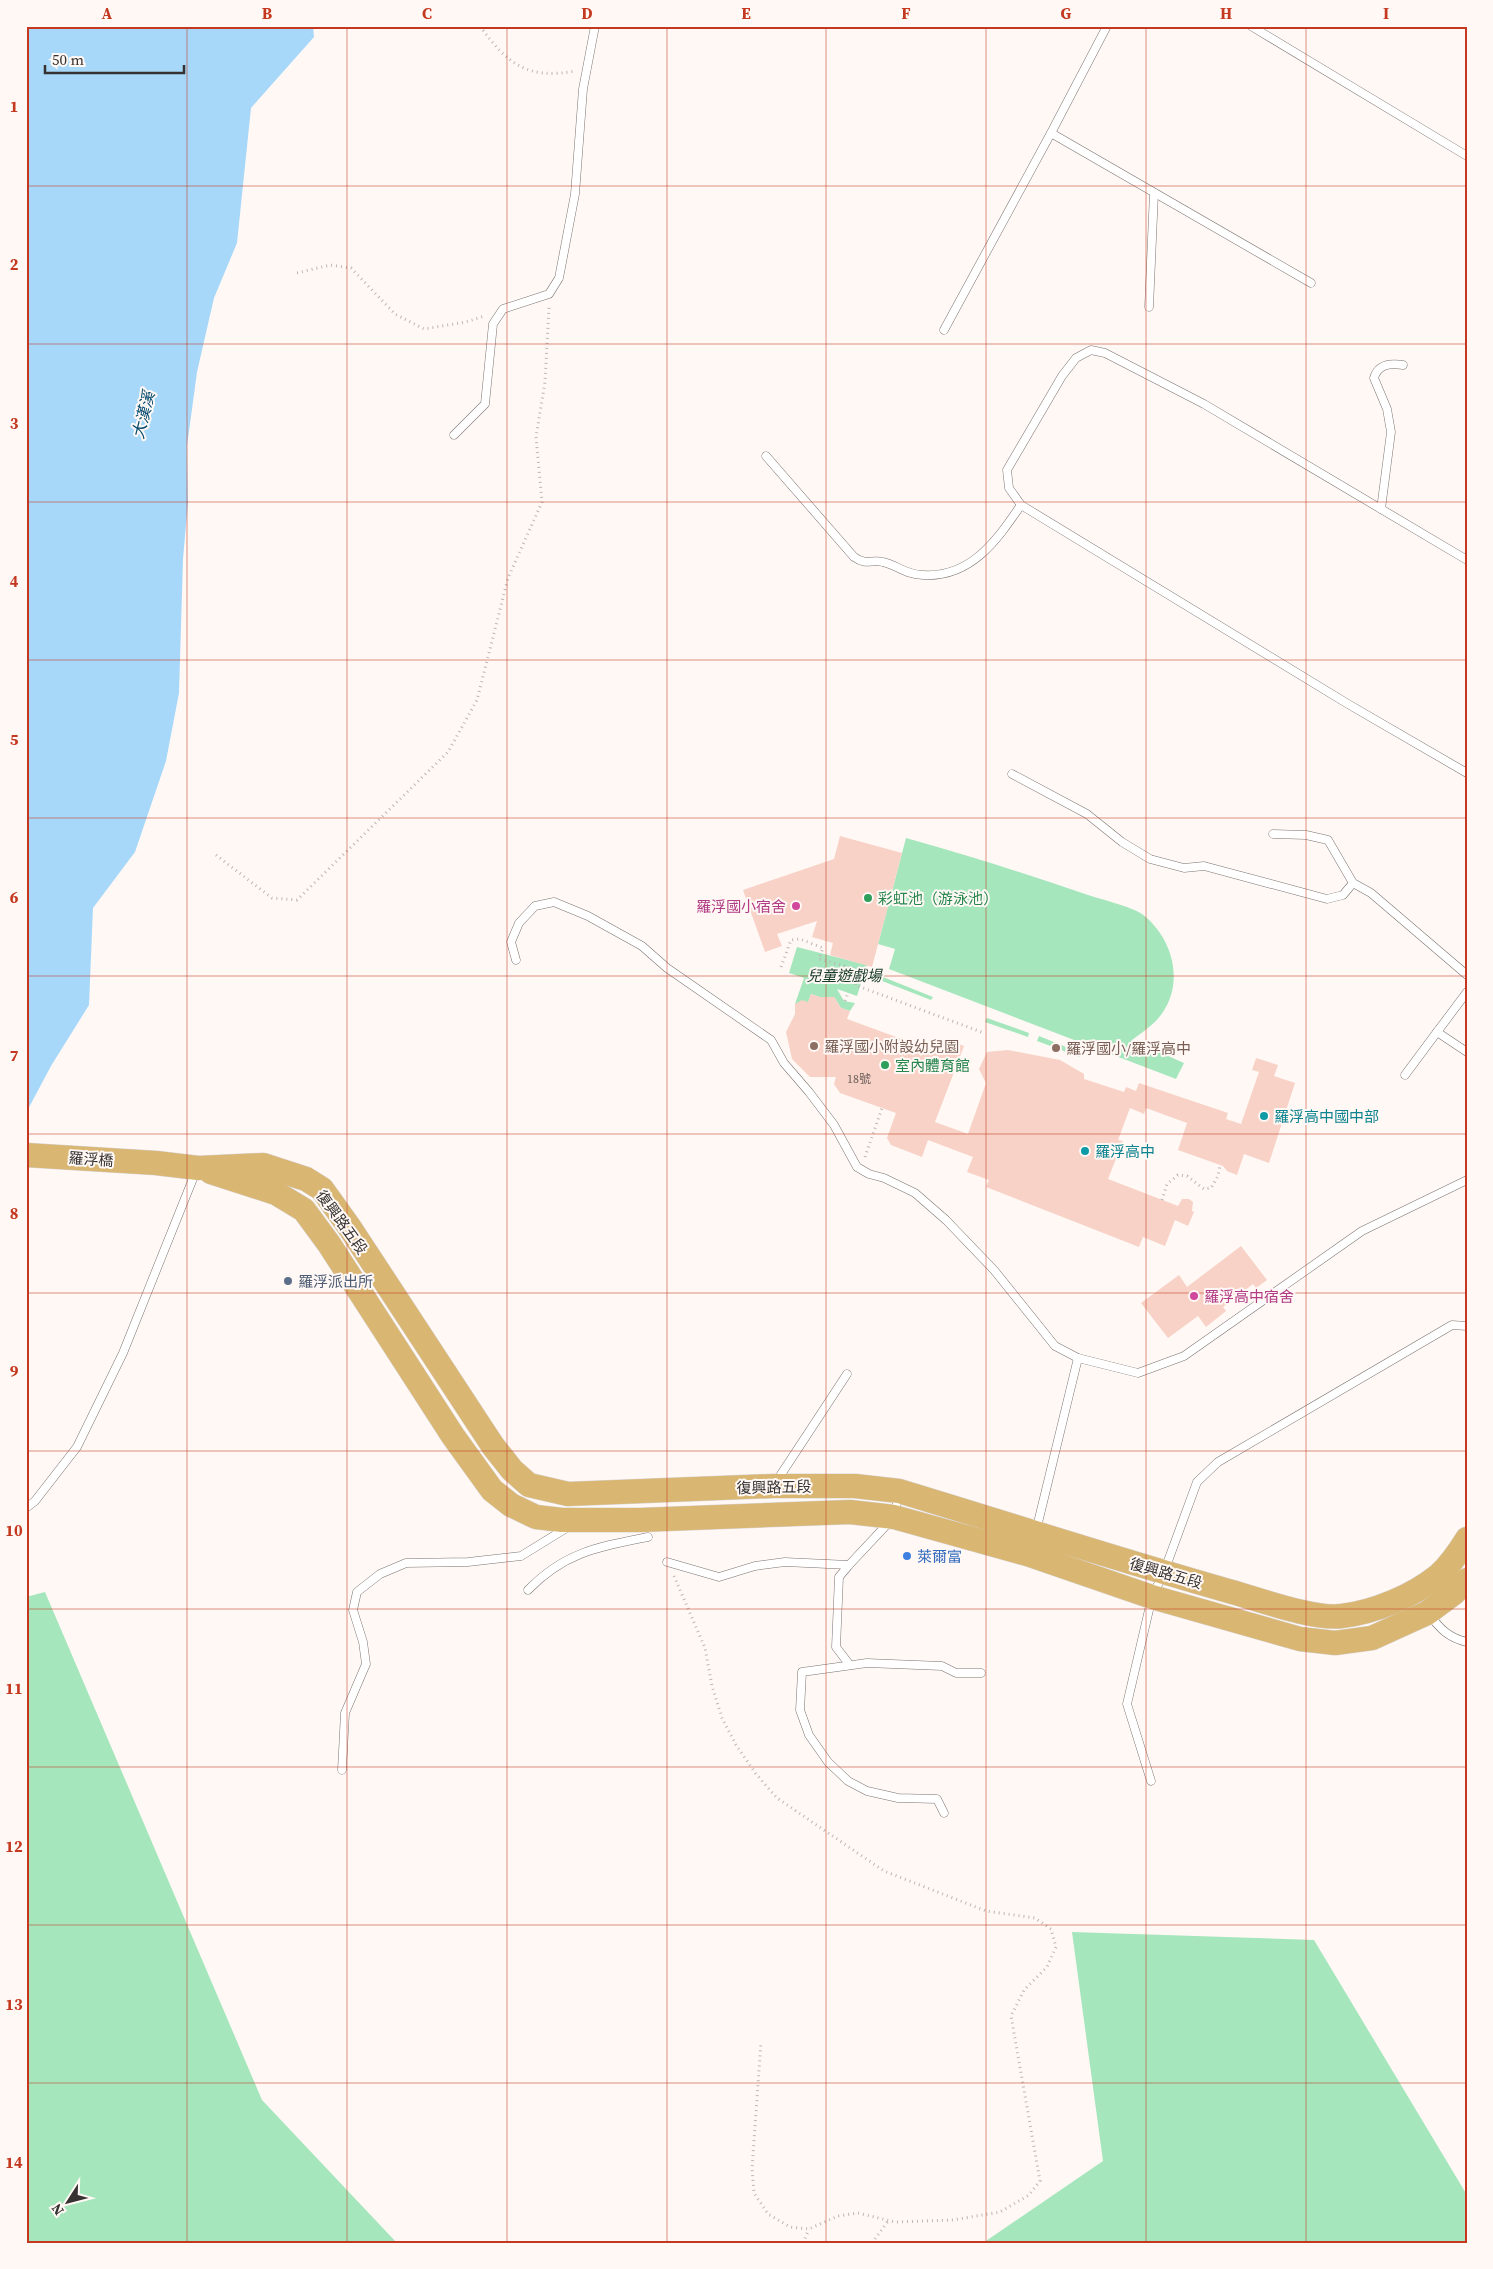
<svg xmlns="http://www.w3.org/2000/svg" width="1493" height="2269" font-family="'Source Serif 4','Noto Sans TC',serif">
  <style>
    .green { fill: #a5e6bc }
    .water { fill: #a7d8f9 }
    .building { fill: #f8d2c6 }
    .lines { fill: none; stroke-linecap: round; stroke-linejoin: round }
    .service-casing { stroke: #7a7471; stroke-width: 9 }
    .primary-casing { stroke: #d7d6d6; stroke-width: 25 }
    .path { stroke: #bdb7b5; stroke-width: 3; stroke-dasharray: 1 4; stroke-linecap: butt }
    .service { stroke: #fff; stroke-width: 8 }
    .primary { stroke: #dab673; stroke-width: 24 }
    .grid { fill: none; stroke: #c3381f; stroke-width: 1; stroke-opacity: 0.55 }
    .leisure-dot { fill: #2e9e5b; stroke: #fff8f5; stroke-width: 2 }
    .hotel-dot { fill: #d1479c; stroke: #fff8f5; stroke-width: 2 }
    .education-dot { fill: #8d6e63; stroke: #fff8f5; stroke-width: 2 }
    .culture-dot { fill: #0f9aa8; stroke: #fff8f5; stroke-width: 2 }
    .service-dot { fill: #5c6f8a; stroke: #fff8f5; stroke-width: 2 }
    .shop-dot { fill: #3f7fe0; stroke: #fff8f5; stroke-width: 2 }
    .labels { text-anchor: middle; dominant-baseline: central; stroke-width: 4; stroke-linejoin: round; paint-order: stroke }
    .number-label { font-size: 12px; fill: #665a56 }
    .leisure-label { font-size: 15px; fill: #27864d; stroke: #fff8f5; text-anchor: start }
    .hotel-label { font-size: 15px; fill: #b23c85; stroke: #fff8f5; text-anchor: end }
    .park-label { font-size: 15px; font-style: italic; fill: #153a25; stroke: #fff8f5 }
    .education-label { font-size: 15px; fill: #785e54; stroke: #fff8f5; text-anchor: start }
    .culture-label { font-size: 15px; fill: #0d838f; stroke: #fff8f5; text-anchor: start }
    .street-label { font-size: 15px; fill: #353231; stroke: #fff8f5 }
    .service-label { font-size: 15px; fill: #4e5e75; stroke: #fff8f5; text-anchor: start }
    .shop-label { font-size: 15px; fill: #366cbe; stroke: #fff8f5; text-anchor: start }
    .water-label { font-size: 16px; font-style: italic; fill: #00486c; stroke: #fff8f5 }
    .neatline { fill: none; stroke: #c3381f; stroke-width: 2 }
    .grid-label { font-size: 16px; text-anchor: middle; font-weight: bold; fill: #c3381f }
  </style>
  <rect width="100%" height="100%" fill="#fff8f5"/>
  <g class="green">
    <path d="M906 838C967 855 1027 874 1088 895 1101 899 1132 907 1142 914 1171 936 1185 979 1163 1012 1156 1023 1143 1032 1132 1040L1184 1063 1176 1079 889 969 895 949 878 944Z"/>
    <polygon points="797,947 867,965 857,996 837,989 844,1001 855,1003 850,1011 841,1008 834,997 820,997 811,994 808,1002 795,1004 804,978 789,973"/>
    <polygon points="883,977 933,997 931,1000 882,981"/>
    <polygon points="987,1018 1029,1033 1028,1037 985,1022"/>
    <polygon points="1039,1036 1081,1053 1080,1057 1037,1041"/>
    <polygon points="45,1592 262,2100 397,2243 26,2243 26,1597"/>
    <polygon points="1072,1932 1314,1940 1467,2195 1467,2243 983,2243 1103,2161"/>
  </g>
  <polygon class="water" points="26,26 313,26 314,37 251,108 237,243 214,298 197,372 187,446 188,503 183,559 179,693 166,761 135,852 93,908 89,1005 51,1066 26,1113"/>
  <g class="building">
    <polygon points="840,836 902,853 872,967 830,955 833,943 812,937 817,921 777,934 782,946 765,952 743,890 834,859"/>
    <polygon points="811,994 820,997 834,997 841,1008 850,1011 847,1019 940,1053 945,1039 964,1046 935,1122 968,1134 986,1083 979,1069 987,1052 1008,1050 1060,1060 1084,1074 1084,1079 1124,1092 1126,1087 1136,1091 1139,1083 1228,1113 1226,1119 1241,1124 1259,1072 1252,1070 1256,1058 1278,1065 1274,1076 1295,1083 1269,1163 1244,1154 1237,1175 1227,1171 1223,1166 1178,1150 1187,1123 1146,1108 1144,1114 1130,1108 1118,1140 1123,1141 1108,1179 1178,1206 1182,1199 1189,1199 1193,1202 1192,1211 1194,1212 1188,1226 1175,1220 1165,1246 1143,1237 1139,1247 986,1187 989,1180 967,1172 973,1157 928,1140 922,1157 891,1145 887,1138 896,1113 840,1093 834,1084 836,1077 810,1077 792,1059 786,1032 795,1014 795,1004 802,1000 808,1002"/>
    <polygon points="1241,1246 1267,1280 1256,1288 1253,1284 1223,1307 1226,1311 1206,1327 1198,1316 1168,1338 1141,1303 1179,1275 1187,1287"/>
  </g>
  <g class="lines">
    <g class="service-casing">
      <g id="service">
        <polyline points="1251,26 1467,156"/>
        <polyline points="1051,133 1311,283"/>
        <polyline points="1149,307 1154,193"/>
        <polyline points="944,330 1051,133 1107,26"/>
        <polyline points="454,435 485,404 493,324 503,309 549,294 559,278 575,194 583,89 595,26"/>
        <path d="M766 456 854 557C867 566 871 559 883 562 897 565 906 575 923 575 971 578 997 540 1021 505"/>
        <path d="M1381 509 1391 432 1387 409 1374 378C1378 364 1390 363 1403 365"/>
        <polyline points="1467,560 1204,404 1105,353 1091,350 1076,358 1062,376 1007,470 1009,488 1021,505 1348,704 1467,773"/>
        <polyline points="1012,774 1087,814 1122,842 1150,859 1184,868 1204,866 1327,899 1343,895 1353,883"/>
        <polyline points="1273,834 1306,835 1328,840 1353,883 1371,893 1467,975"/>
        <polyline points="516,960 511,942 519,923 535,906 554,902 588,916 642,946 667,968 771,1040 784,1063 809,1092 834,1125 857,1167 869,1174 884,1178 915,1193 946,1220 994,1270 1055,1346 1078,1358 1138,1373 1184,1356 1362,1231 1467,1180"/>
        <polyline points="1467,992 1437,1032 1467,1052"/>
        <polyline points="1405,1075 1437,1032"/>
        <polyline points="776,1482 847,1374"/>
        <polyline points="26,1508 35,1501 77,1447 123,1353 196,1171"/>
        <polyline points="1036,1531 1078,1358"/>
        <polyline points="667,1562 719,1577 755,1566 785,1562 849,1565"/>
        <path d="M528 1590C565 1552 598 1547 648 1537"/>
        <path d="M1429 1614C1440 1629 1449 1638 1467 1642"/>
        <polyline points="849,1664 836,1647 839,1577 849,1565 894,1517 899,1493"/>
        <polyline points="342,1770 345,1713 366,1664 363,1642 353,1610 357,1592 380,1574 406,1563 468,1562 521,1556 568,1527"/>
        <polyline points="1151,1781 1127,1704 1152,1597 1164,1572 1197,1482 1218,1462 1452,1325 1467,1326"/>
        <polyline points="944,1813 937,1799 898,1798 867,1791 848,1781 828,1762 809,1735 800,1710 802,1672 867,1663 942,1666 956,1673 981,1673"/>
      </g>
    </g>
    <g class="primary-casing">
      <g id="primary">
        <path d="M26 1155 156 1163 198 1168 263 1165 306 1179 322 1189 350 1228 493 1446 512 1470 529 1485 568 1494 773 1486H855L899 1491C1008 1524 1116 1559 1225 1590 1255 1598 1313 1620 1342 1616 1375 1612 1413 1596 1439 1575 1450 1565 1459 1552 1467 1539"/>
        <polyline points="211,1172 276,1193 304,1210 329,1244 453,1436 492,1490 511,1505 536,1517 562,1520 640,1520 850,1512 894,1517 1027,1554 1152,1597 1300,1639 1335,1643 1372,1638 1427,1613 1454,1593 1467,1580"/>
      </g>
    </g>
    <g class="path">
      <path d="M480 26C507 64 528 80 575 71"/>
      <polyline points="297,273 330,265 351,268 395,314 424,329 466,322 484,316"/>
      <polyline points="216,855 272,898 297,900 448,752 477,700 508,578 542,502 536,437 545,382 549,307"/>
      <polyline points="781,967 791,940 800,939 823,948 819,959 859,970 855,985 984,1033"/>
      <polyline points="872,983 876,972"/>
      <polyline points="845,1001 848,993"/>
      <polyline points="865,1157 882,1108"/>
      <polyline points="1162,1200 1167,1184 1178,1175 1187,1176 1204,1189 1211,1188 1218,1176 1220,1165"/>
      <polyline points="674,1576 705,1648 712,1686 722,1718 736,1745 756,1774 777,1798 884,1871 986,1911 1035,1918 1051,1929 1056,1947 1047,1967 1024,1990 1011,2016 1040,2181 1029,2195 1000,2212 953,2220 895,2222 858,2213 838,2216 809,2229 790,2227 768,2214 754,2193 752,2169 761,2042"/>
      <polyline points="803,2243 809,2229"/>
      <polyline points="872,2243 888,2221"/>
    </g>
    <use href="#service" class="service"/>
    <use href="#primary" class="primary"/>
  </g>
  <path class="grid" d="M187 26V2243M347 26V2243M507 26V2243M667 26V2243M826 26V2243M986 26V2243M1146 26V2243M1306 26V2243M26 186H1467M26 344H1467M26 502H1467M26 660H1467M26 818H1467M26 976H1467M26 1134H1467M26 1293H1467M26 1451H1467M26 1609H1467M26 1767H1467M26 1925H1467M26 2083H1467"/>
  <g class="leisure-dot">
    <circle cx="868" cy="898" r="5"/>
    <circle cx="885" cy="1065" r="5"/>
  </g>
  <g class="hotel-dot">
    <circle cx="796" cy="906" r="5"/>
    <circle cx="1194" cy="1296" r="5"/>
  </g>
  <g class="education-dot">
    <circle cx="814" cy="1046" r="5"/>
    <circle cx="1056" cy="1048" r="5"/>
  </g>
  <g class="culture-dot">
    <circle cx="1264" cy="1116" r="5"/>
    <circle cx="1085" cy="1151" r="5"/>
  </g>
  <circle class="service-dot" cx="288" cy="1281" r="5"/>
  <circle class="shop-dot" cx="907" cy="1556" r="5"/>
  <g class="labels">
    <g class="number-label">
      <text x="859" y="1079">18號</text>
    </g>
    <g class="leisure-label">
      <text x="878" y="898">彩虹池（游泳池）</text>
      <text x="895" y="1065">室內體育館</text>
    </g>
    <g class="hotel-label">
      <text x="786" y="906">羅浮國小宿舍</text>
      <text x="1204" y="1296" text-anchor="start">羅浮高中宿舍</text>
    </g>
    <g class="park-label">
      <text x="844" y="975">兒童遊戲場</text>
    </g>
    <g class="education-label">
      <text x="824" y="1046">羅浮國小附設幼兒園</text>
      <text x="1066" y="1048">羅浮國小/羅浮高中</text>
    </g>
    <g class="culture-label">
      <text x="1274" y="1116">羅浮高中國中部</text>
      <text x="1095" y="1151">羅浮高中</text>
    </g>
    <g class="street-label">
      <text transform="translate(91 1159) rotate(4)">羅浮橋</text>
      <text transform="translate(342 1222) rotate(54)">復興路五段</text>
      <text transform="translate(774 1487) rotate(-1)">復興路五段</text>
      <text transform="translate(1166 1573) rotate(16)">復興路五段</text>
    </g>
    <g class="service-label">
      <text x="298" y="1281">羅浮派出所</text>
    </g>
    <g class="shop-label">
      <text x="917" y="1556">萊爾富</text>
    </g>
    <g class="water-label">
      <text transform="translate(143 415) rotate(-76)">大漢溪</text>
    </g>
  </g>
  <rect width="1493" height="2269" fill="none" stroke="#fff8f5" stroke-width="55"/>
  <g transform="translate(68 2202) rotate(234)" stroke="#fff8f5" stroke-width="4" paint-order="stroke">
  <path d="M0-4L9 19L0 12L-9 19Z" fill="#353231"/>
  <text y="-8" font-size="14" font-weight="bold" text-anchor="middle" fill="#353231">N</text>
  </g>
  <path d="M45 65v8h139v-8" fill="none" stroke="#353231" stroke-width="2.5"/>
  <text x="52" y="65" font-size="15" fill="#353231" stroke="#fff8f5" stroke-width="4" paint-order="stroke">50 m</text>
  <rect x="28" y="28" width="1438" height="2214" class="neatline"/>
  <g class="grid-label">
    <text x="107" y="19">A</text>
    <text x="267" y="19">B</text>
    <text x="427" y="19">C</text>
    <text x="587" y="19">D</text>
    <text x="746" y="19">E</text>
    <text x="906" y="19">F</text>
    <text x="1066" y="19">G</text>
    <text x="1226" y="19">H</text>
    <text x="1386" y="19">I</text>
    <text x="14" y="112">1</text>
    <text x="14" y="270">2</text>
    <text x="14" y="429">3</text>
    <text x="14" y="587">4</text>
    <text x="14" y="745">5</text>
    <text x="14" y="903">6</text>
    <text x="14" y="1061">7</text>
    <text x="14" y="1219">8</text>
    <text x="14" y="1377">9</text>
    <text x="14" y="1536">10</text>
    <text x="14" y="1694">11</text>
    <text x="14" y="1852">12</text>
    <text x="14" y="2010">13</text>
    <text x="14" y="2168">14</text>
  </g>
</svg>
